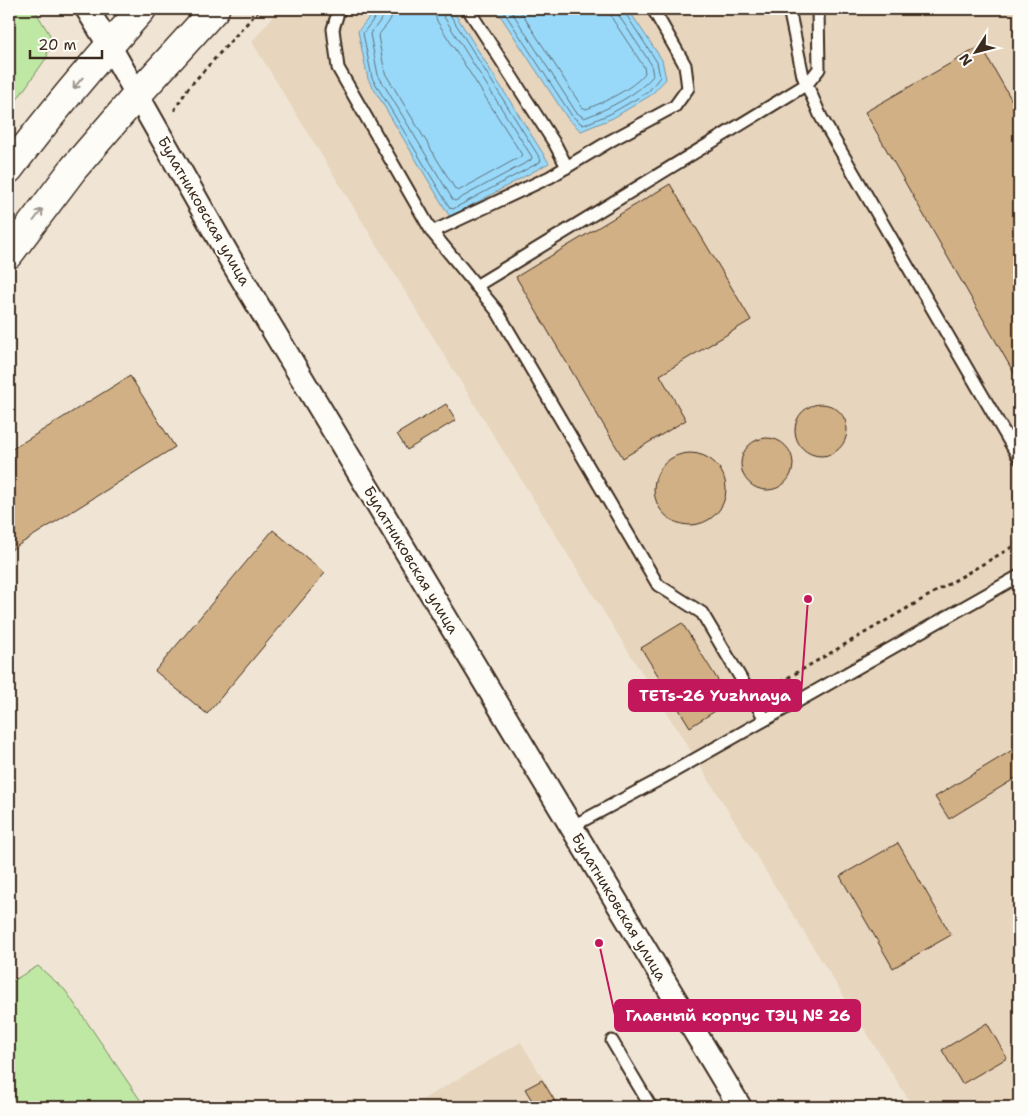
<svg xmlns="http://www.w3.org/2000/svg" width="1028" height="1116" font-family="'Shantell Sans',sans-serif">
  <style>
    .built { fill: #e7d5bd }
    .green { fill: #bee8a4; stroke: #7c8961 }
    .water { fill: #98d9fa; stroke: #7393a2 }
    .lines { fill: none; stroke-linecap: round; stroke-linejoin: round }
    .shore { stroke: #607076; stroke-width: 1 }
    .building { fill: #d2b085; stroke: #3b2a1e }
    .lane-casing { stroke: #3b2a1e; stroke-width: 15 }
    .street-casing { stroke: #3b2a1e; stroke-width: 26 }
    .secondary-casing { stroke: #3b2a1e; stroke-width: 31 }
    .path { stroke: #3b2a1e; stroke-width: 3; stroke-dasharray: 4 4; stroke-linecap: butt }
    .lane { stroke: #fdfcf7; stroke-width: 11 }
    .street { stroke: #fdfcf7; stroke-width: 22 }
    .secondary { stroke: #fdfcf7; stroke-width: 28 }
    .oneway { stroke: #9c938a }
    .labels { text-anchor: middle; dominant-baseline: central; stroke-width: 4; stroke-linejoin: round; paint-order: stroke }
    .street-label { font-size: 15px; fill: #3b2a1e; stroke: #fdfcf7 }
    .leader { fill: none; stroke: #c2185b; stroke-width: 2 }
    .callout-dot { fill: #c2185b; stroke: #fdfcf7; stroke-width: 2 }
    .callout { fill: #c2185b; stroke: #c2185b; stroke-width: 2 }
    .callout-label { font-size: 16px; text-anchor: middle; font-weight: bold; fill: #fff }
  </style>
  <rect width="100%" height="100%" fill="#f0e5d5"/>
  <filter id="ink" filterUnits="userSpaceOnUse"><feTurbulence type="fractalNoise" baseFrequency=".02" numOctaves="2"/><feDisplacementMap in="SourceGraphic" scale="10" xChannelSelector="R" yChannelSelector="G"/><feConvolveMatrix kernelMatrix="1 2 1 2 8 2 1 2 1" color-interpolation-filters="sRGB"/></filter>
  <g filter="url(#ink)">
    <g class="built">
      <polygon points="279,9 1019,9 1019,1107 913,1107 497,441 252,42"/>
      <polygon points="521,1042 560,1107 410,1107"/>
    </g>
    <g class="green">
      <polygon points="9,9 34,9 50,35 47,57 9,111"/>
      <polygon points="38,966 65,990 145,1107 9,1107 9,983"/>
    </g>
    <g class="water">
      <polygon points="376,9 452,9 549,163 450,217 368,79 358,31"/>
      <polygon points="496,9 628,9 662,60 666,79 651,95 613,118 581,131 568,119"/>
    </g>
    <g class="lines">
      <g class="shore">
        <polyline points="379,9 378,14 363,33 372,78 450,208 453,209 540,162 541,160 449,13 448,9"/>
        <polyline points="386,9 384,16 370,34 378,75 453,200 455,201 531,160 532,157 444,17 442,9"/>
        <path d="M393 9C393 21 384 27 378 36L385 73 455 189 458 191 520 157 522 155 437 21 435 14 434 9"/>
        <polyline points="502,9 572,116 583,125 610,114 648,92 660,77 657,62 625,13 624,9"/>
        <path d="M510 9 576 112 584 118C608 109 637 95 653 76L651 64 619 16 618 9"/>
        <path d="M519 9 582 107 586 109C603 103 634 88 645 73L644 67 613 20 611 15 610 9"/>
      </g>
    </g>
    <g class="building">
      <polygon points="981,46 1019,113 1019,382 865,112"/>
      <polygon points="670,184 751,320 660,375 686,420 623,458 516,277"/>
      <polygon points="130,376 175,447 9,551 9,451"/>
      <polygon points="446,404 456,420 407,450 397,434"/>
      <circle cx="821" cy="430" r="26"/>
      <circle cx="767" cy="464" r="26"/>
      <circle cx="690" cy="489" r="36"/>
      <polygon points="273,530 325,573 207,714 155,671"/>
      <polygon points="682,623 731,701 690,727 641,648"/>
      <polygon points="1019,746 1019,776 949,819 935,797"/>
      <polygon points="898,843 951,935 893,968 840,876"/>
      <polygon points="987,1023 1007,1058 962,1084 942,1050"/>
      <polygon points="542,1080 556,1103 549,1107 536,1107 525,1089"/>
    </g>
    <g class="lines">
      <g class="lane-casing">
        <g id="lane">
          <polyline points="339,9 333,29 338,68 432,232 497,311 658,585 702,613 765,719"/>
          <polyline points="468,9 555,144 567,167"/>
          <polyline points="789,9 803,76 821,117 1019,458"/>
          <polyline points="432,232 550,177 610,141 675,106 688,88 685,65 653,9"/>
          <polyline points="476,286 807,84 819,69 818,9"/>
          <polyline points="571,827 655,782 1019,576"/>
          <polyline points="612,1041 651,1107"/>
        </g>
      </g>
      <g class="street-casing">
        <polyline id="street" points="87,9 109,45 232,262 740,1107"/>
      </g>
      <g class="secondary-casing">
        <g id="secondary">
          <path d="M9 169C51 113 96 60 142 9"/>
          <polyline points="9,254 74,168 137,95 215,9"/>
        </g>
      </g>
      <g class="path">
        <polyline points="175,111 175,109 189,87 260,9"/>
        <polyline points="767,690 1019,543"/>
      </g>
      <use href="#lane" class="lane"/>
      <use href="#street" class="street"/>
      <use href="#secondary" class="secondary"/>
    </g>
    <defs><path id="oneway-shaft" d="M-6 0H5M1.5-3L5.5 0L1.5 3" fill="none" stroke-width="1.6" stroke-linecap="round" stroke-linejoin="round" transform="scale(1.25)"/></defs>
    <g class="oneway">
      <use href="#oneway-shaft" transform="translate(78 83) rotate(130)"/>
      <use href="#oneway-shaft" transform="translate(38 215) rotate(-53)"/>
    </g>
  </g>
  <g class="labels">
    <g class="street-label">
      <text transform="translate(204 211) rotate(60)">Булатниковская улица</text>
      <text transform="translate(411 560) rotate(59)">Булатниковская улица</text>
      <text transform="translate(619 907) rotate(59)">Булатниковская улица</text>
    </g>
  </g>
  <path class="leader" d="M808 599L801 695M599 943L615 1015"/>
  <g class="callout-dot">
    <circle cx="808" cy="599" r="5"/>
    <circle cx="599" cy="943" r="5"/>
  </g>
  <g class="callout">
    <rect x="629" y="680" width="172" height="31" rx="5"/>
    <rect x="615" y="1000" width="245" height="31" rx="5"/>
  </g>
  <g class="callout-label">
    <text x="715" y="701">TETs-26 Yuzhnaya</text>
    <text x="738" y="1021">Главный корпус ТЭЦ № 26</text>
  </g>
  <rect width="1028" height="1116" fill="none" stroke="#fdfcf7" stroke-width="30"/>
  <rect x="15" y="15" width="998" height="1086" fill="none" stroke="#3b2a1e" stroke-width="2" filter="url(#ink)"/>
  <g transform="translate(976 52) rotate(234)" stroke="#fdfcf7" stroke-width="4" paint-order="stroke">
  <path d="M0-4L9 19L0 12L-9 19Z" fill="#3b2a1e"/>
  <text y="-8" font-size="14" font-weight="bold" text-anchor="middle" fill="#3b2a1e">N</text>
  </g>
  <path d="M30 50v8h72v-8" fill="none" stroke="#3b2a1e" stroke-width="2.5"/>
  <text x="38" y="50" font-size="15" fill="#3b2a1e" stroke="#fdfcf7" stroke-width="4" paint-order="stroke">20 m</text>
</svg>
